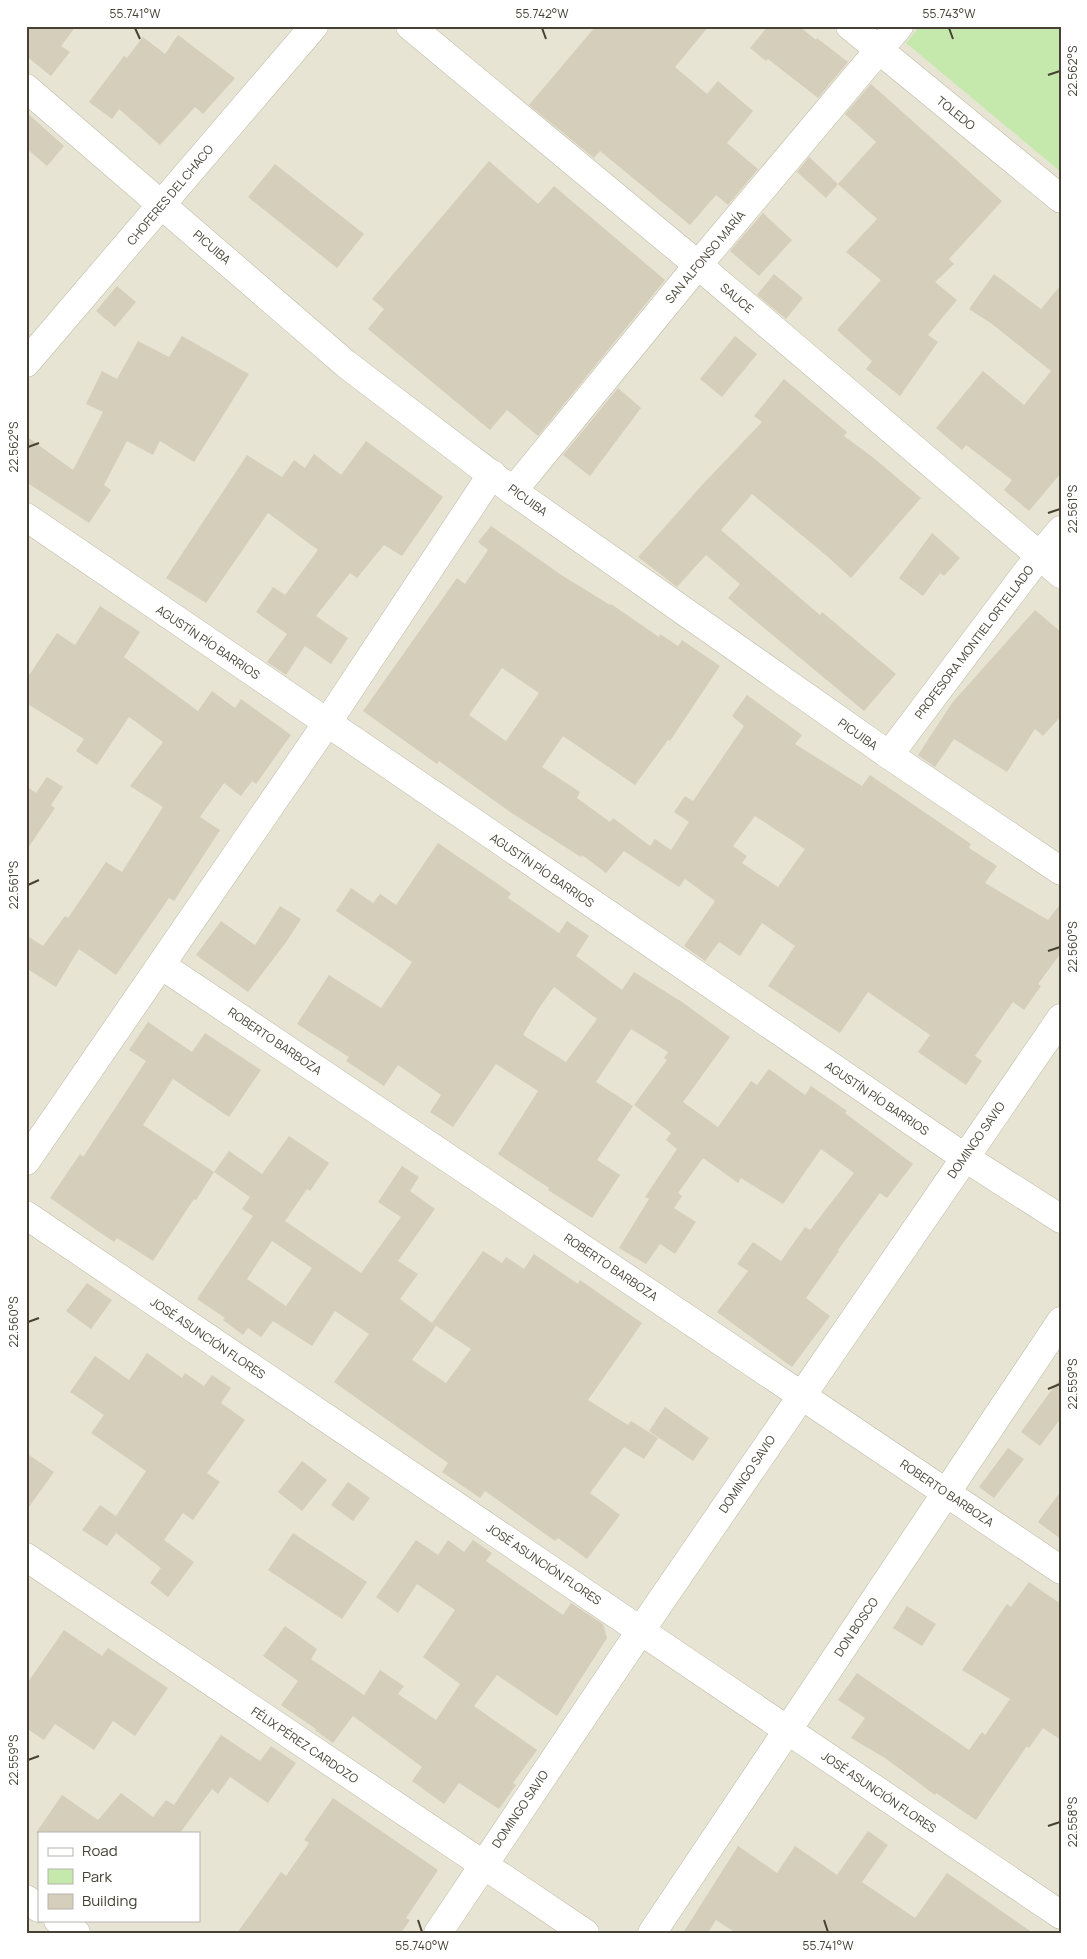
<svg xmlns="http://www.w3.org/2000/svg" width="1087" height="1959" font-family="Manrope,sans-serif">
  <style>
    .residential { fill: #e7e4d3; fill-rule: evenodd }
    .green { fill: #c5e9ac }
    .building { fill: #d5ceba; fill-rule: evenodd }
    .lines { fill: none; stroke-linecap: round; stroke-linejoin: round }
    .street-casing { stroke: #bfbaa7; stroke-width: 29 }
    .street { stroke: #fff; stroke-width: 28 }
    .ticks { fill: none; stroke: #464134; stroke-width: 2 }
    .labels { text-anchor: middle; dominant-baseline: central; stroke-width: 4; stroke-linejoin: round; paint-order: stroke }
    .street-label { font-size: 12px; fill: #464134; stroke: #fff }
    .neatline { fill: none; stroke: #464134; stroke-width: 2 }
    .ticks-label { font-size: 12px; text-anchor: middle; fill: #464134 }
  </style>
  <rect width="100%" height="100%" fill="#f3f1e5"/>
  <path class="residential" d="M26 26H1061V1933H26ZM39 1833H199V1920H39Z"/>
  <polygon class="green" points="920,26 1061,26 1061,172 906,43"/>
  <g class="building">
    <polygon points="26,26 76,26 61,46 70,52 51,76 26,56"/>
    <polygon points="596,26 709,26 675,67 707,94 718,81 753,111 727,143 758,169 728,205 716,195 690,225 600,151 594,158 529,105"/>
    <polygon points="768,26 799,26 816,40 817,38 848,62 818,98 768,59 766,61 750,48"/>
    <polygon points="178,35 235,78 203,114 195,107 160,145 119,109 112,119 89,102 124,56 127,58 143,37 165,54"/>
    <polygon points="871,84 1002,201 949,259 954,264 935,282 957,300 928,335 938,342 900,396 866,369 872,361 837,330 881,280 846,252 877,219 838,184 876,142 845,114"/>
    <polygon points="26,112 64,146 47,166 26,148"/>
    <polygon points="809,157 838,184 826,198 797,172"/>
    <polygon points="489,161 538,204 554,186 665,280 538,436 507,410 490,430 368,329 384,309 372,299"/>
    <polygon points="275,164 364,234 337,268 248,197"/>
    <polygon points="763,213 792,240 759,276 730,251"/>
    <polygon points="774,274 803,298 786,319 757,295"/>
    <polygon points="994,274 1041,309 1061,285 1061,473 1029,511 1004,490 1012,480 966,445 962,450 936,428 983,371 1024,405 1051,371 992,324 969,309"/>
    <polygon points="117,286 136,302 115,327 96,311"/>
    <polygon points="182,336 249,374 194,462 160,441 153,455 127,441 104,485 111,490 89,523 26,482 26,436 73,470 103,412 86,404 102,371 117,379 138,341 169,357"/>
    <polygon points="735,336 757,354 722,397 700,379"/>
    <polygon points="784,379 847,432 844,436 875,459 921,498 851,578 828,557 752,494 721,530 820,615 822,612 896,674 864,711 728,598 740,584 706,555 677,587 638,557 703,484 762,422 754,416"/>
    <polygon points="618,388 641,408 590,476 563,455"/>
    <polygon points="366,441 443,497 402,556 384,545 357,578 350,573 316,616 348,638 331,664 305,646 286,675 267,662 287,634 256,612 273,587 285,595 318,550 268,513 206,603 166,578 247,455 282,477 294,460 305,468 314,454 341,475"/>
    <path d="M491 526 563 576 610 605 611 604 659 637 660 634 678 646 682 640 720 666 670 741 668 740 635 785 563 736 542 767 580 792 577 798 610 822 613 818 650 846 655 839 671 850 689 822 674 812 685 796 693 801 744 726 732 716 747 695 802 735 795 744 862 786 870 775 971 844 969 848 997 866 985 883 1048 920 1061 903V953L1038 984 1041 986 1024 1010 1013 1002 975 1056 982 1061 966 1085 918 1052 930 1035 868 992 840 1033 768 986 795 946 762 923 740 956 719 942 705 961 684 946 715 901 685 879 679 887 624 851 606 873 582 855 581 857 510 812 439 761 437 764 363 711 457 578 465 584 488 550 478 542ZM502 668 539 693 506 741 469 715ZM755 816 805 849 778 887 742 863 747 856 733 846Z"/>
    <polygon points="932,533 960,558 944,576 940,573 923,596 899,578"/>
    <polygon points="100,606 140,632 124,657 198,711 212,691 235,708 241,699 291,735 256,784 252,781 241,796 224,783 200,817 220,830 174,901 169,898 116,975 79,949 56,987 26,968 26,935 43,946 65,916 68,918 106,862 122,872 163,807 130,786 163,742 129,717 97,765 76,751 84,739 26,703 26,680 57,633 75,645"/>
    <polygon points="1035,610 1061,632 1061,716 1043,736 1035,729 1007,772 954,739 935,767 918,755 952,703"/>
    <polygon points="47,777 63,787 51,805 55,808 26,851 26,786 36,793"/>
    <path d="M438 843 511 893 508 898 559 933 567 921 589 936 576 956 622 990 634 972 682 1002 730 1037 683 1102 718 1127 751 1081 757 1085 769 1069 805 1095 811 1086 847 1111 845 1113 913 1164 887 1198 880 1193 838 1250 839 1251 806 1298 830 1316 792 1367 717 1312 748 1271 737 1264 753 1242 781 1261 805 1227 810 1230 854 1173 821 1149 783 1204 741 1178 738 1183 703 1158 678 1193 682 1196 674 1208 696 1222 675 1254 660 1244 646 1264 619 1248 649 1199 645 1197 677 1149 666 1140 671 1133 634 1105 667 1060 664 1058 668 1052 631 1029 596 1082 633 1106 597 1160 620 1175 592 1218 548 1190 549 1188 498 1154 538 1091 496 1064 453 1127 430 1112 441 1095 398 1065 384 1086 346 1061 349 1057 297 1024 329 975 381 1008 412 962 336 911 351 888 373 903 380 894 396 905ZM554 987 597 1019 566 1062 523 1035 537 1011Z"/>
    <polygon points="280,906 301,919 287,941 248,992 196,955 221,921 255,945"/>
    <polygon points="148,1022 192,1052 205,1033 261,1070 229,1117 173,1079 143,1125 214,1172 196,1200 194,1199 153,1261 117,1238 114,1242 50,1198 80,1154 83,1157 146,1061 129,1050"/>
    <path d="M289 1136 329 1163 310 1191 307 1189 285 1221 361 1273 401 1217 378 1202 402 1166 419 1177 410 1191 435 1209 398 1261 418 1274 400 1299 432 1323 483 1251 502 1263 506 1257 524 1269 534 1254 578 1284 580 1280 642 1323 588 1400 628 1425 631 1421 658 1438 644 1459 624 1447 590 1493 620 1515 587 1559 558 1538 555 1541 485 1491 480 1498 442 1472 448 1463 334 1382 369 1334 335 1311 312 1346 273 1321 261 1337 248 1328 243 1335 223 1320 225 1318 197 1299 253 1216 242 1209 250 1197 214 1172 229 1151 262 1174ZM272 1241 312 1268 286 1306 247 1279ZM432 1323 471 1349 446 1383 412 1360 436 1326Z"/>
    <polygon points="87,1283 112,1300 91,1329 66,1311"/>
    <polygon points="147,1353 182,1378 185,1373 204,1386 212,1375 231,1388 221,1403 245,1420 207,1473 220,1482 193,1520 183,1513 164,1540 194,1562 168,1597 150,1583 161,1568 116,1533 107,1546 82,1530 100,1505 116,1516 146,1471 91,1433 104,1415 70,1392 95,1356 129,1380"/>
    <polygon points="1061,1377 1061,1418 1040,1446 1021,1432"/>
    <polygon points="665,1407 709,1438 693,1461 649,1431"/>
    <polygon points="1008,1448 1024,1459 994,1498 979,1487"/>
    <polygon points="26,1453 54,1472 26,1511"/>
    <polygon points="302,1461 327,1480 302,1511 278,1492"/>
    <polygon points="348,1482 370,1498 353,1521 331,1505"/>
    <polygon points="1061,1491 1061,1539 1038,1522"/>
    <polygon points="293,1533 367,1582 342,1619 268,1570"/>
    <polygon points="416,1540 438,1555 448,1540 464,1552 473,1540 492,1553 486,1561 563,1615 571,1603 603,1624 607,1638 557,1716 497,1675 474,1706 537,1750 513,1783 516,1785 499,1809 459,1783 444,1804 412,1781 422,1767 353,1716 333,1743 315,1730 316,1729 281,1705 298,1681 263,1656 285,1626 317,1649 311,1659 364,1695 380,1670 404,1686 398,1694 436,1720 460,1684 423,1657 455,1610 417,1584 398,1613 376,1597"/>
    <polygon points="1029,1582 1061,1604 1061,1740 1043,1728 1029,1748 1027,1746 976,1820 936,1793 935,1795 885,1758 851,1738 865,1718 838,1700 857,1673 969,1750 982,1732 985,1735 1010,1699 962,1670 1007,1604 1011,1607"/>
    <polygon points="907,1606 936,1624 922,1646 893,1628"/>
    <polygon points="64,1630 102,1656 108,1648 168,1688 135,1736 113,1721 94,1750 55,1724 44,1740 26,1728 26,1685"/>
    <polygon points="221,1735 260,1761 271,1746 296,1763 268,1803 230,1777 218,1794 212,1789 180,1833 36,1833 62,1795 98,1820 121,1793 153,1817 166,1800 174,1805"/>
    <polygon points="333,1798 438,1870 406,1918 410,1920 401,1933 237,1933 281,1872 286,1876 309,1843 304,1840"/>
    <polygon points="868,1831 888,1845 862,1882 915,1918 947,1873 1033,1933 736,1933 716,1920 708,1933 683,1933 738,1846 777,1873 795,1846 837,1875"/>
  </g>
  <g class="lines">
    <g class="street-casing">
      <g id="street">
        <polyline points="410,26 698,265 1061,574"/>
        <polyline points="850,26 1061,199"/>
        <polyline points="26,88 346,364 513,491 889,755 1061,871"/>
        <polyline points="26,363 314,26"/>
        <polyline points="513,491 698,265 899,26"/>
        <polyline points="26,517 964,1157 1061,1219"/>
        <polyline points="889,755 1039,556 1061,530"/>
        <polyline points="161,965 1061,1570"/>
        <polyline points="26,1161 327,723 492,474"/>
        <polyline points="26,1215 1061,1915"/>
        <polyline points="26,1557 585,1933"/>
        <polyline points="26,1899 39,1908"/>
        <polyline points="58,1920 76,1933"/>
        <polyline points="438,1933 641,1630 1061,1018"/>
        <polyline points="652,1933 1061,1321"/>
      </g>
    </g>
    <use href="#street" class="street"/>
  </g>
  <path class="ticks" d="M135 28 140 39M542 28 546 39M949 28 953 39M1048 75 1060 71M28 447 39 443M1048 513 1060 509M28 885 39 880M1048 951 1060 947M28 1322 39 1318M1048 1389 1060 1384M28 1760 39 1756M1048 1826 1060 1822M418 1920 422 1932M824 1920 828 1932"/>
  <g class="labels">
    <g class="street-label">
      <text transform="translate(956 113) rotate(39)">TOLEDO</text>
      <text transform="translate(170 195) rotate(-50)">CHOFERES DEL CHACO</text>
      <text transform="translate(212 247) rotate(41)">PICUIBA</text>
      <text transform="translate(705 257) rotate(-50)">SAN ALFONSO MARÍA</text>
      <text transform="translate(737 298) rotate(40)">SAUCE</text>
      <text transform="translate(528 500) rotate(36)">PICUIBA</text>
      <text transform="translate(208 642) rotate(34)">AGUSTÍN PÍO BARRIOS</text>
      <text transform="translate(974 642) rotate(-53)">PROFESORA MONTIEL ORTELLADO</text>
      <text transform="translate(858 734) rotate(35)">PICUIBA</text>
      <text transform="translate(542 870) rotate(34)">AGUSTÍN PÍO BARRIOS</text>
      <text transform="translate(275 1041) rotate(34)">ROBERTO BARBOZA</text>
      <text transform="translate(877 1098) rotate(34)">AGUSTÍN PÍO BARRIOS</text>
      <text transform="translate(976 1140) rotate(-55)">DOMINGO SAVIO</text>
      <text transform="translate(611 1267) rotate(34)">ROBERTO BARBOZA</text>
      <text transform="translate(208 1338) rotate(34)">JOSÉ ASUNCIÓN FLORES</text>
      <text transform="translate(747 1474) rotate(-56)">DOMINGO SAVIO</text>
      <text transform="translate(947 1493) rotate(34)">ROBERTO BARBOZA</text>
      <text transform="translate(544 1564) rotate(34)">JOSÉ ASUNCIÓN FLORES</text>
      <text transform="translate(856 1627) rotate(-56)">DON BOSCO</text>
      <text transform="translate(305 1745) rotate(34)">FÉLIX PÉREZ CARDOZO</text>
      <text transform="translate(879 1792) rotate(34)">JOSÉ ASUNCIÓN FLORES</text>
      <text transform="translate(520 1809) rotate(-56)">DOMINGO SAVIO</text>
    </g>
  </g>
  <rect width="1087" height="1959" fill="none" stroke="#ffffff" stroke-width="55"/>
  <rect x="38" y="1832" width="162" height="90" fill="#ffffff" stroke="#b5b3ae"/>
  <rect x="48" y="1848" width="25" height="8" fill="#ffffff" stroke="#b5b3ae"/>
  <text x="82" y="1856" font-size="15" fill="#464134">Road</text>
  <rect x="48" y="1869" width="25" height="15" fill="#c5e9ac" stroke="#b5b3ae"/>
  <text x="82" y="1882" font-size="15" fill="#464134">Park</text>
  <rect x="48" y="1894" width="25" height="15" fill="#d5ceba" stroke="#b5b3ae"/>
  <text x="82" y="1906" font-size="15" fill="#464134">Building</text>
  <rect x="28" y="28" width="1032" height="1904" class="neatline"/>
  <g class="ticks-label">
    <text x="135" y="18">55.741°W</text>
    <text x="542" y="18">55.742°W</text>
    <text x="949" y="18">55.743°W</text>
    <text transform="translate(1073 71) rotate(-90)" y="4">22.562°S</text>
    <text transform="translate(14 447) rotate(-90)" y="4">22.562°S</text>
    <text transform="translate(1073 509) rotate(-90)" y="4">22.561°S</text>
    <text transform="translate(14 885) rotate(-90)" y="4">22.561°S</text>
    <text transform="translate(1073 947) rotate(-90)" y="4">22.560°S</text>
    <text transform="translate(14 1322) rotate(-90)" y="4">22.560°S</text>
    <text transform="translate(1073 1384) rotate(-90)" y="4">22.559°S</text>
    <text transform="translate(14 1760) rotate(-90)" y="4">22.559°S</text>
    <text transform="translate(1073 1822) rotate(-90)" y="4">22.558°S</text>
    <text x="422" y="1950">55.740°W</text>
    <text x="828" y="1950">55.741°W</text>
  </g>
</svg>
